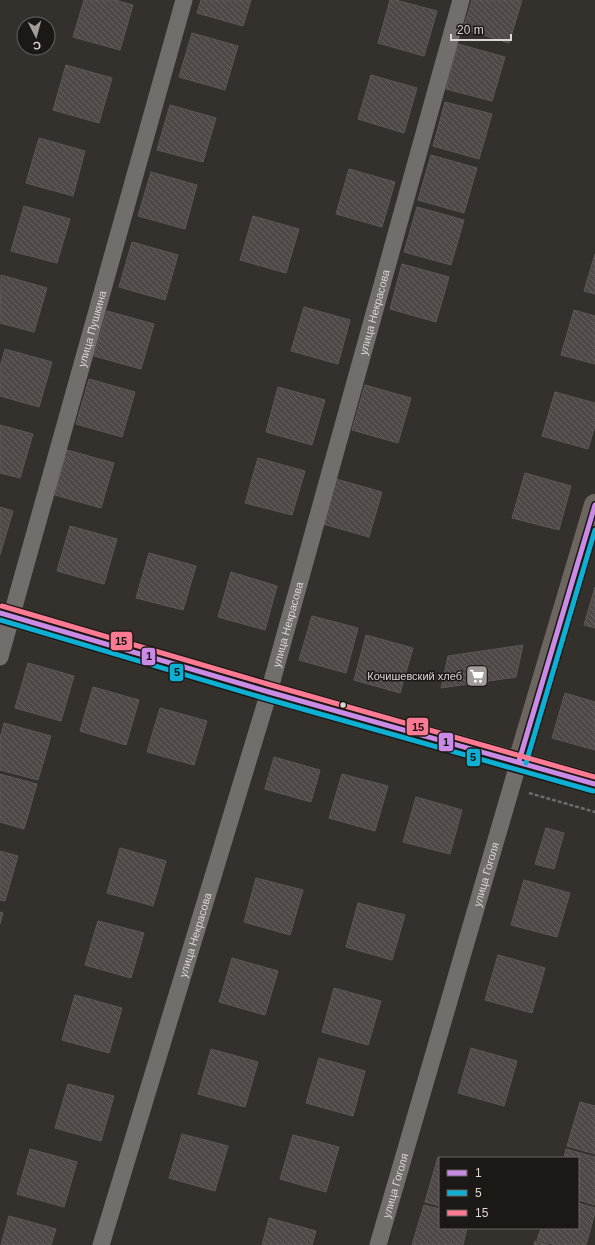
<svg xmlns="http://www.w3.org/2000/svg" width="595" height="1245" font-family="Helvetica,sans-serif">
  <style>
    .building { fill: url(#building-back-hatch); stroke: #5c5855 }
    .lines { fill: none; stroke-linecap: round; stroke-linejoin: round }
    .path { stroke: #6e6a68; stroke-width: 2.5; stroke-dasharray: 4 2; stroke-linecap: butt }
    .street { stroke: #726e6c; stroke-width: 17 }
    .secondary { stroke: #6d6660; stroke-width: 22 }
    .bus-1-casing { stroke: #1c1815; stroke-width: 8 }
    .bus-2-casing { stroke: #1c1815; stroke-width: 8 }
    .bus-3-casing { stroke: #1c1815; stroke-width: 8 }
    .bus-1 { stroke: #ca8be6; stroke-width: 5 }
    .bus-2 { stroke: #0dafd3; stroke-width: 5 }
    .bus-3 { stroke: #fe7a93; stroke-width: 5 }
    .bus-dot { fill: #ddd7d3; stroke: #1c1815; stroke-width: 1.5 }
    .labels { text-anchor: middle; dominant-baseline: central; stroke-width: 3; stroke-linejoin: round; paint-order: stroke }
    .street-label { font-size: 11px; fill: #ddd7d3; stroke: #1c1815 }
    .poi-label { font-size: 11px; fill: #ddd7d3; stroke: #1c1815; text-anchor: end }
    .line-badge { stroke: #1c1815; stroke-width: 1.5 }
    .pale-badge-label { font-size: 11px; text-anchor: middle; font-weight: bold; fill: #111 }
  </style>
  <defs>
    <pattern id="building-back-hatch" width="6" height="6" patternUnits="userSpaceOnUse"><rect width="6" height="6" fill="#4e4946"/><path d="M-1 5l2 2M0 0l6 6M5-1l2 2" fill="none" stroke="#676260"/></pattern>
  </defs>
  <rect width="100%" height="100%" fill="#34302c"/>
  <g class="building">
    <polygon points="84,0 115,0 133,5 120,50 73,37"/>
    <polygon points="201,0 251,0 243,26 197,13"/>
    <polygon points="390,0 396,0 437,11 424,56 378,43"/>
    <polygon points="472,0 522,0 509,43 463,29"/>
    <polygon points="192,33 238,46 225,90 179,77"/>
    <polygon points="458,44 505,57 492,101 446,89"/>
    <polygon points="66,65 112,78 99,123 53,110"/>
    <polygon points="371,75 417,88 404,133 358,119"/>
    <polygon points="445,102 492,114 479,159 433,146"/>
    <polygon points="170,105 216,118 203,162 157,150"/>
    <polygon points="39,138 85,151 73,196 26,183"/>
    <polygon points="431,155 477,168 464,213 418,200"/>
    <polygon points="349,169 395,182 382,227 336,214"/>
    <polygon points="151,172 197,185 185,229 138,216"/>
    <polygon points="24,206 70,219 57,263 11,251"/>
    <polygon points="417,207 464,220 451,265 404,252"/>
    <polygon points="253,216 299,229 286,273 240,260"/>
    <polygon points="132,242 178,255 165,300 119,287"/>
    <polygon points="595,254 595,294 584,291"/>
    <polygon points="402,264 449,277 436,322 390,309"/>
    <polygon points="1,275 47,288 34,332 0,323"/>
    <polygon points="304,307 350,320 338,364 291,351"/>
    <polygon points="574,310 595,316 595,364 561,355"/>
    <polygon points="107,311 154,324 141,369 94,356"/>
    <polygon points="5,349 52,362 39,407 0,396 0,367"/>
    <polygon points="89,379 135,392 122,437 76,424"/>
    <polygon points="365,385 411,398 398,443 352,430"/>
    <polygon points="278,387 325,400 312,445 266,432"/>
    <polygon points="555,392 595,403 595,426 588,449 542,436"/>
    <polygon points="0,425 33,434 20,478 0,473"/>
    <polygon points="67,450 114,463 101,508 55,495"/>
    <polygon points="258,458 305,471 292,515 245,503"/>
    <polygon points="525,473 571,486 559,530 512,518"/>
    <polygon points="336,479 382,492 369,537 323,524"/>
    <polygon points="0,507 13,511 0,555"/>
    <polygon points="70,526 117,539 104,584 57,571"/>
    <polygon points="149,553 196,566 183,610 136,598"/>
    <polygon points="231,572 277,586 265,630 218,617"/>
    <polygon points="595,587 595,628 584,625"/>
    <polygon points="312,616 358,628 346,673 299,660"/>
    <polygon points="366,635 413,648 400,693 354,680"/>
    <polygon points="523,645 516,677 441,688 448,656"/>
    <polygon points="28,663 74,676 61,721 15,708"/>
    <polygon points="93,687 139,700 126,745 80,731"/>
    <polygon points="565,693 595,702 595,750 552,738"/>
    <polygon points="160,708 207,721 194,765 147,752"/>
    <polygon points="4,723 51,736 38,780 0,770 0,738"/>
    <polygon points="274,757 320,770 311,802 265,789"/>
    <polygon points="0,774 37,784 24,829 0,822"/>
    <polygon points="342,774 388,786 375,831 329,818"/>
    <polygon points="416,797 462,810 450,854 403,842"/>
    <polygon points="546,828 564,833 554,869 535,864"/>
    <polygon points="120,848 166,861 153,906 107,893"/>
    <polygon points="0,851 18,856 5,901 0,900"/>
    <polygon points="256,878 303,890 290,935 244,922"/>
    <polygon points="524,880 570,893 557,937 511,925"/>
    <polygon points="358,903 405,915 392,960 346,947"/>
    <polygon points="0,912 3,913 0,924"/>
    <polygon points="98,921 144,933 131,978 85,965"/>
    <polygon points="498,955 545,968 532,1013 485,1000"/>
    <polygon points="232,958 278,971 265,1015 219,1002"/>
    <polygon points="334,988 381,1001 368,1045 322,1032"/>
    <polygon points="75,995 122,1008 109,1053 62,1040"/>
    <polygon points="471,1048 517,1061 504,1106 458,1093"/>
    <polygon points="211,1049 258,1062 245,1107 198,1094"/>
    <polygon points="319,1058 365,1071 353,1116 306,1103"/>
    <polygon points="68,1084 114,1096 101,1141 55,1128"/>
    <polygon points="580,1102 595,1106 595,1154 567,1146"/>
    <polygon points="182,1134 228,1146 215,1191 169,1178"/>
    <polygon points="293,1135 339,1147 326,1192 280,1179"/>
    <polygon points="30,1149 77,1162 64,1207 17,1194"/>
    <polygon points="566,1149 595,1157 595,1205 578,1200 578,1158 564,1158"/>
    <polygon points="438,1157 440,1158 440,1206 425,1202"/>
    <polygon points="578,1203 595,1208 595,1213 586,1245 556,1245 537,1240 541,1228 578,1228"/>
    <polygon points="424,1205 440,1209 440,1228 467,1228 463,1245 412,1245"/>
    <polygon points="9,1216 56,1229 51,1245 1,1245"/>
    <polygon points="269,1218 316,1231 312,1245 262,1245"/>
    <polygon points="535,1241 549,1245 534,1245"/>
  </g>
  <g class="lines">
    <polyline class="path" points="529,793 595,812"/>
    <g class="street">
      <path id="s1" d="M0 657 184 0"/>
      <path id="s2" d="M101 1245 269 692 461 0"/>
      <path id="s3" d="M378 1245 519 761"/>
    </g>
    <g class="secondary">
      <polyline points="0,613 269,692 595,784"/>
      <polyline points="519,761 595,505"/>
    </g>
    <g class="bus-1-casing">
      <g id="bus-1">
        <polyline points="0,613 269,692 595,784"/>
        <polyline points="519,761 595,505"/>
      </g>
    </g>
    <g class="bus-2-casing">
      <g id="bus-2">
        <polyline points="0,620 267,699 593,791"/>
        <polyline points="526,763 595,530"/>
      </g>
    </g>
    <g class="bus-3-casing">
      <polyline id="bus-3" points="2,606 271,685 595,777"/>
    </g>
    <use href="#bus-1" class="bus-1"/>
    <use href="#bus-2" class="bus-2"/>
    <use href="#bus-3" class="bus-3"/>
  </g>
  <defs>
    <g id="supermarket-square" transform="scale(1.15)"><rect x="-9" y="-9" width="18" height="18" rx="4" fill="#a29d99" stroke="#1c1815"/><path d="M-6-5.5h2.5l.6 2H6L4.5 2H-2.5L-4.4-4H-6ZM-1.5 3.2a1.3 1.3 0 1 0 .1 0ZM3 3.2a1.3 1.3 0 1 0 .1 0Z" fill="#fff"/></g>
  </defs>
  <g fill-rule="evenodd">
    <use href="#supermarket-square" x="477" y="676"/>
  </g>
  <circle class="bus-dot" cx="343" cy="705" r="3.5"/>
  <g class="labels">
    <g class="street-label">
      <text stroke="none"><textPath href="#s2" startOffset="972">улица Некрасова</textPath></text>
      <text stroke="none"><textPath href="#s1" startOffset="341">улица Пушкина</textPath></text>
      <text stroke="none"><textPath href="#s2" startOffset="648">улица Некрасова</textPath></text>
      <text stroke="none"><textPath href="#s3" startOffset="386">улица Гоголя</textPath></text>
      <text stroke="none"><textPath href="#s2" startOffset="324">улица Некрасова</textPath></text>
      <text stroke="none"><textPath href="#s3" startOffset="62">улица Гоголя</textPath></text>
    </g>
    <g class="poi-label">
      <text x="462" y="676">Кочишевский хлеб</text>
    </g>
  </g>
  <g class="line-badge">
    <rect x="110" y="631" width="23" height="20" rx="4" fill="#fe7a93"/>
    <rect x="141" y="647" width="15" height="19" rx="4" fill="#ca8be6"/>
    <rect x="169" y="663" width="15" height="19" rx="4" fill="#0dafd3"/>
    <rect x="406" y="717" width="23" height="19" rx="4" fill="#fe7a93"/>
    <rect x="438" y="732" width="16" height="20" rx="4" fill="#ca8be6"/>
    <rect x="466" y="748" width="15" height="19" rx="4" fill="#0dafd3"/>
  </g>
  <g class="pale-badge-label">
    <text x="121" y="645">15</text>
    <text x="149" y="660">1</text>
    <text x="177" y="676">5</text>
    <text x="418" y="731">15</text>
    <text x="446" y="746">1</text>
    <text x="473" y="761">5</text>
  </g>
  <rect x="439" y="1157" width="140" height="72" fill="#1c1815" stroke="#696461"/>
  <rect x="447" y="1170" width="20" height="6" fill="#ca8be6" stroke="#696461"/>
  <text x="475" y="1177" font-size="12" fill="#ddd7d3">1</text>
  <rect x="447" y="1190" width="20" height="6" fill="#0dafd3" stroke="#696461"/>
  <text x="475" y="1197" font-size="12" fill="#ddd7d3">5</text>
  <rect x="447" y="1210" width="20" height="6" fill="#fe7a93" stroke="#696461"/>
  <text x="475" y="1217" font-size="12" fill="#ddd7d3">15</text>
  <g transform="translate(36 36) rotate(174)"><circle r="19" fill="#1c1815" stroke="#696461"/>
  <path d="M0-3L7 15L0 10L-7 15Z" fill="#a29d99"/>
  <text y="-6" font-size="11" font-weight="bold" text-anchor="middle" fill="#ddd7d3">С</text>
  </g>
  <path d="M451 34v6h60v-6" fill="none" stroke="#ddd7d3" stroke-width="2"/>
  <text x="457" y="34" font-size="12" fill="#ddd7d3" stroke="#1c1815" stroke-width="3" paint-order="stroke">20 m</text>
</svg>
